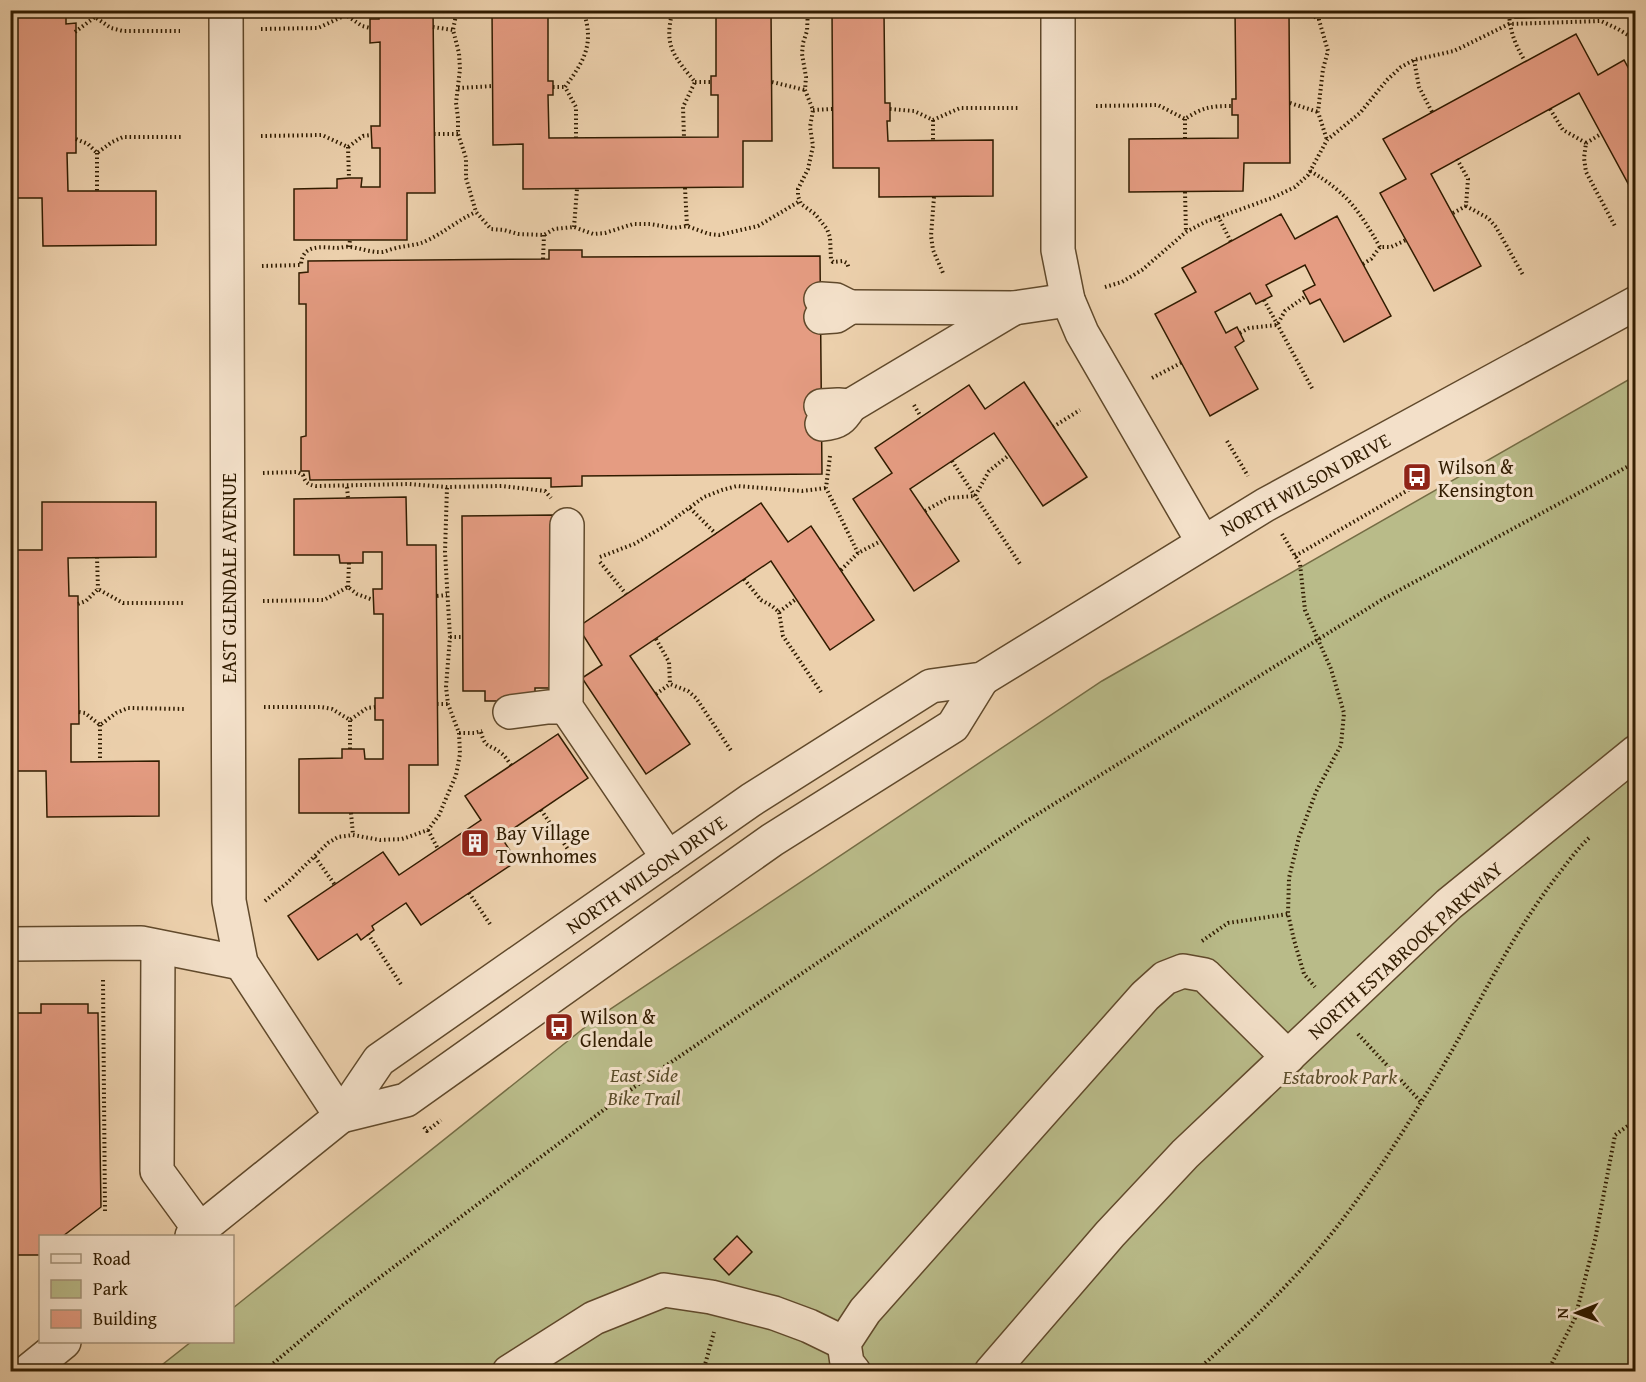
<svg xmlns="http://www.w3.org/2000/svg" width="1646" height="1382" font-family="'Gentium Book Plus',serif">
  <style>
    .green { fill: #b9bb89; stroke: #756c44; stroke-width: 1.5 }
    .building { fill: #e59c82; stroke: #311c00; stroke-width: 1.5 }
    .lines { fill: none; stroke-linecap: round; stroke-linejoin: round }
    .minor-casing { stroke: #60492b; stroke-width: 36 }
    .path { stroke: #311c00; stroke-width: 4; stroke-dasharray: 1.5 3; stroke-linecap: butt }
    .minor { stroke: #f3e0c9; stroke-width: 33 }
    .labels { text-anchor: middle; dominant-baseline: central; stroke-width: 6; stroke-linejoin: round; paint-order: stroke }
    .poi-label { font-size: 20px; fill: #311c00; stroke: #f3e0c9; text-anchor: start }
    .street-label { font-size: 20px; fill: #311c00; stroke: #f3e0c9 }
    .park-label { font-size: 20px; font-style: italic; fill: #5a4c29; stroke: #f3e0c9 }
  </style>
  <rect width="100%" height="100%" fill="#ecd0ac"/>
  <filter id="stains"><feTurbulence type="fractalNoise" baseFrequency=".00333" numOctaves="4"/><feColorMatrix values="0 0 0 0 .2 0 0 0 0 .09 0 0 0 0 .02 0 0 0 .5 -.17"/></filter>
  <radialGradient id="worn" r=".72"><stop offset=".6" stop-color="#630" stop-opacity="0"/><stop offset="1" stop-color="#630" stop-opacity=".3"/></radialGradient>
  <polygon class="green" points="1635,376 1635,1371 153,1372 191,1342 232,1342 233,1308 594,1020 1102,681"/>
  <g class="building">
    <polygon points="13,10 66,10 66,24 76,23 76,153 67,153 68,191 156,191 156,245 43,246 42,198 15,198"/>
    <polygon points="379,10 433,10 435,193 407,193 407,240 294,240 294,189 337,188 337,179 349,178 362,178 361,187 380,187 380,148 372,148 371,126 380,126 380,42 370,43 370,19 379,19"/>
    <polygon points="492,10 548,10 548,81 553,81 553,95 548,95 549,138 718,137 718,95 711,95 711,76 716,76 716,10 771,10 772,141 743,141 743,187 523,189 523,144 493,145"/>
    <polygon points="832,10 890,10 890,13 884,13 885,103 890,103 890,121 887,121 888,141 993,140 993,196 879,197 879,168 833,168"/>
    <polygon points="1235,10 1289,10 1290,163 1244,163 1243,191 1129,192 1129,139 1238,138 1238,115 1232,115 1232,99 1236,99"/>
    <polygon points="1324,10 1446,10 1324,13"/>
    <polygon points="1515,10 1547,10 1547,17 1515,18"/>
    <polygon points="1576,34 1598,75 1624,60 1636,82 1636,185 1630,187 1579,93 1431,174 1481,266 1434,291 1380,193 1406,179 1383,139"/>
    <polygon points="1281,214 1295,239 1337,216 1391,316 1344,342 1320,299 1310,304 1303,291 1315,285 1305,265 1266,285 1272,296 1256,304 1250,293 1215,312 1226,333 1237,327 1244,341 1235,347 1258,389 1210,416 1155,314 1196,292 1182,268"/>
    <polygon points="549,250 582,250 582,257 820,256 822,474 582,476 582,486 551,487 551,478 310,480 309,471 301,471 301,437 306,436 306,304 299,304 299,273 308,272 308,261 549,259"/>
    <polygon points="1024,382 1087,477 1043,506 994,433 910,489 959,561 914,591 853,499 892,473 875,448 969,385 985,409"/>
    <polygon points="406,497 407,545 436,545 438,765 409,765 409,813 299,813 299,759 342,758 342,749 364,749 365,759 383,759 383,720 375,720 375,698 383,698 383,614 374,614 373,589 382,589 382,552 363,552 363,563 340,563 339,555 294,555 294,499"/>
    <polygon points="42,502 156,502 156,557 68,558 69,596 78,596 78,604 79,724 71,724 71,762 159,761 159,816 47,817 46,771 17,771 16,550 42,550"/>
    <polygon points="761,503 788,542 811,526 874,620 830,650 771,561 630,656 690,744 646,774 582,678 602,665 578,627"/>
    <polygon points="553,515 555,688 535,688 535,701 485,701 485,691 463,691 462,516"/>
    <polygon points="558,734 588,778 501,837 517,861 421,925 406,903 372,926 374,930 361,940 357,934 318,960 288,916 383,852 399,875 481,820 465,796"/>
    <polygon points="41,1004 88,1004 88,1013 98,1013 101,1207 63,1236 40,1236 40,1255 10,1255 10,1013 41,1013"/>
    <polygon points="737,1236 752,1252 729,1275 714,1259"/>
  </g>
  <g class="lines">
    <g class="minor-casing">
      <g id="minor">
        <polyline points="226,10 229,901 241,963 341,1116"/>
        <polyline points="1058,10 1058,250 1068,300 1082,333 1203,542"/>
        <polyline points="821,299 836,300 850,307 836,316 821,317"/>
        <polyline points="850,307 1014,308 1068,300"/>
        <path d="M821 406 838 405 850 406C842 419 838 423 822 424"/>
        <polyline points="850,406 1014,308"/>
        <polyline points="567,525 566,707 668,858"/>
        <polyline points="510,712 548,707 566,707"/>
        <polyline points="10,944 141,943 241,963"/>
        <polyline points="158,947 157,1171 200,1230"/>
        <polyline points="341,1116 406,1100 772,840 953,726 982,679"/>
        <polyline points="192,1236 341,1116 379,1060 751,800 931,686 982,679 1265,505 1636,303"/>
        <polyline points="27,1372 64,1342"/>
        <polyline points="509,1372 594,1318 664,1290 711,1297 774,1313 809,1326 844,1343"/>
        <polyline points="854,1372 847,1363 844,1343 865,1311 1145,996 1165,978 1183,971 1205,975 1288,1057"/>
        <polyline points="991,1372 1110,1234 1185,1154 1449,904 1636,752"/>
      </g>
    </g>
    <g class="path">
      <polyline points="95,10 95,17"/>
      <polyline points="457,10 453,30 459,53 460,69 456,103 458,118 458,134 466,158 466,178 476,212 491,229 504,230 518,234 544,235 554,229 574,227 593,234 605,233 633,224 650,224 674,228 687,226 709,234 719,235 758,226 800,201"/>
      <path d="M673 10C663 46 674 56 695 82L683 107 684 137"/>
      <polyline points="808,10 807,31 803,43 802,54 806,77 805,90 813,110 810,127 813,146 808,169 798,189 798,196 801,204 815,214 827,229 830,237 831,260 833,262 843,261 847,263 849,269"/>
      <polyline points="1309,10 1318,20"/>
      <polyline points="1319,10 1319,20 1328,51 1323,69 1318,112 1327,140"/>
      <path d="M1509 10C1509 29 1515 45 1525 61"/>
      <polyline points="433,27 453,30"/>
      <polyline points="261,29 318,28 346,15 362,26 370,28"/>
      <polyline points="75,32 95,17 111,28 123,31 180,31"/>
      <polyline points="1414,60 1419,87 1432,112"/>
      <polyline points="695,82 711,82"/>
      <polyline points="772,82 805,90"/>
      <polyline points="553,87 565,87"/>
      <polyline points="458,88 493,86"/>
      <polyline points="1290,103 1318,112"/>
      <path d="M1096 106 1158 105 1185 119C1203 107 1211 106 1232 106"/>
      <polyline points="890,109 914,111 933,120 960,108 1019,108"/>
      <polyline points="1550,109 1563,130 1586,143 1584,158 1586,172 1616,228"/>
      <polyline points="813,110 833,109"/>
      <polyline points="1185,119 1185,138"/>
      <polyline points="933,120 933,141"/>
      <polyline points="434,134 458,134"/>
      <polyline points="261,136 322,135 348,147 363,136 371,135"/>
      <path d="M576 138V107L565 87C584 61 595 44 583 10"/>
      <polyline points="76,139 88,144 97,153 112,142 123,137 181,137"/>
      <polyline points="1586,143 1601,134"/>
      <polyline points="348,147 349,178"/>
      <polyline points="97,153 97,191"/>
      <polyline points="1457,159 1468,179 1466,206 1488,218 1496,227 1523,275"/>
      <path d="M1310 171C1348 193 1359 211 1380 247"/>
      <polyline points="685,188 687,226"/>
      <polyline points="1185,192 1186,232"/>
      <polyline points="934,197 931,236 933,250 943,273"/>
      <polyline points="1453,213 1466,206"/>
      <polyline points="1218,216 1231,242"/>
      <polyline points="574,227 577,189"/>
      <polyline points="349,247 350,240"/>
      <polyline points="543,259 544,235"/>
      <polyline points="1363,264 1371,259 1380,247 1391,247 1406,240"/>
      <path d="M262 266 301 265C302 244 321 247 336 248 341 248 346 246 350 247 361 248 371 253 383 252 387 251 391 249 396 248 407 245 417 246 428 240 445 232 458 220 476 212"/>
      <polyline points="1105,287 1122,282 1142,270 1186,232 1205,222 1272,198 1295,187 1308,175 1327,140 1360,113 1387,80 1401,67 1414,60 1454,51 1509,24 1601,21 1618,29 1636,40"/>
      <polyline points="1264,300 1313,390"/>
      <polyline points="1240,333 1249,328 1277,325 1285,311 1306,296"/>
      <polyline points="1152,378 1181,363"/>
      <polyline points="914,405 921,417"/>
      <polyline points="1053,427 1080,410"/>
      <polyline points="1227,441 1248,476"/>
      <polyline points="830,456 826,488 858,553"/>
      <polyline points="952,461 1020,564"/>
      <path d="M263 473 297 472 303 475C305 482 308 485 316 486L409 484 447 487 502 486 545 491 551 498"/>
      <polyline points="347,487 348,498"/>
      <polyline points="690,508 716,534"/>
      <polyline points="925,511 948,498 975,496 989,471 1009,455"/>
      <polyline points="1282,534 1300,564 1305,610 1331,669 1344,713 1341,745 1316,792 1299,837 1289,878 1288,914 1294,940 1304,974 1315,987"/>
      <polyline points="1295,556 1422,482"/>
      <polyline points="97,557 98,589"/>
      <polyline points="600,557 634,544 663,527 704,497 722,490 737,486 802,491 826,488"/>
      <polyline points="600,562 626,594"/>
      <polyline points="841,570 858,553 881,541"/>
      <polyline points="744,579 761,600 772,606 779,612 783,636 821,692"/>
      <polyline points="348,587 349,563"/>
      <polyline points="437,596 447,595"/>
      <polyline points="263,601 324,600 348,587 357,594 373,600"/>
      <polyline points="78,604 86,601 98,589 123,603 184,603"/>
      <polyline points="779,612 796,599"/>
      <polyline points="450,637 463,637"/>
      <polyline points="656,639 669,662 670,684 688,691 696,698 732,752"/>
      <polyline points="656,694 670,684"/>
      <polyline points="437,704 448,704"/>
      <polyline points="264,707 321,707 332,709 350,720 367,708 375,707"/>
      <polyline points="79,712 85,713 100,725 116,713 128,708 185,709"/>
      <polyline points="100,725 100,762"/>
      <path d="M481 732C485 749 490 744 501 753 505 756 508 761 511 765"/>
      <polyline points="459,733 474,733 482,731"/>
      <polyline points="350,749 350,720"/>
      <polyline points="541,810 576,861"/>
      <polyline points="351,813 353,835"/>
      <polyline points="428,830 438,849"/>
      <polyline points="315,857 335,885"/>
      <polyline points="469,893 490,924"/>
      <polyline points="265,901 287,883 328,843 338,837 353,835 380,840 402,839 428,830 439,815 456,775 460,754 459,733 448,704 446,687 450,637 445,552 447,487"/>
      <polyline points="368,934 402,986"/>
      <polyline points="1202,941 1228,923 1288,914"/>
      <polyline points="103,980 105,1213"/>
      <polyline points="1358,1034 1421,1102"/>
      <polyline points="424,1127 427,1131 441,1120"/>
      <polyline points="263,1372 343,1305 633,1088 1025,822 1383,599 1636,462"/>
      <polyline points="703,1372 714,1332"/>
      <path d="M1195 1372C1234 1338 1272 1302 1306 1264 1356 1208 1397 1142 1436 1078 1478 1008 1510 935 1561 871 1570 859 1579 847 1590 837"/>
      <polyline points="1551,1372 1551,1365 1575,1318 1595,1240 1615,1135 1636,1120"/>
    </g>
    <use href="#minor" class="minor"/>
  </g>
  <defs>
    <g id="bus-square" transform="scale(1.5)"><rect x="-9" y="-9" width="18" height="18" rx="4" fill="#8f2418" stroke="#f3e0c9"/><path d="M-5-6H5V4H4V6H2V4H-2V6H-4V4H-5ZM-3.5-4V0h7V-4ZM-3.5 1.2v1.5H-2V1.2ZM2 1.2v1.5H3.5V1.2Z" fill="#fff"/></g>
    <g id="building-square" transform="scale(1.5)"><rect x="-9" y="-9" width="18" height="18" rx="4" fill="#8f2418" stroke="#f3e0c9"/><path d="M-4-6H4V6H1V3H-1V6H-4ZM-2.5-4.3h1.7v1.8h-1.7ZM.8-4.3h1.7v1.8H.8ZM-2.5-1h1.7V.8h-1.7ZM.8-1h1.7V.8H.8Z" fill="#fff"/></g>
  </defs>
  <g fill-rule="evenodd">
    <use href="#bus-square" x="1417" y="477"/>
    <use href="#building-square" x="475" y="843"/>
    <use href="#bus-square" x="559" y="1027"/>
  </g>
  <g class="labels">
    <g class="poi-label">
      <text x="1438" y="466">Wilson &amp;<tspan x="1438" dy="23">Kensington</tspan></text>
      <text x="496" y="832">Bay Village<tspan x="496" dy="23">Townhomes</tspan></text>
      <text x="580" y="1016">Wilson &amp;<tspan x="580" dy="23">Glendale</tspan></text>
    </g>
    <g class="street-label">
      <text transform="translate(1305 484) rotate(-29)">NORTH WILSON DRIVE</text>
      <text transform="translate(228 578) rotate(-90)">EAST GLENDALE AVENUE</text>
      <text transform="translate(646 874) rotate(-35)">NORTH WILSON DRIVE</text>
      <text transform="translate(1405 950) rotate(-42)">NORTH ESTABROOK PARKWAY</text>
    </g>
    <g class="park-label">
      <text x="644" y="1074">East Side<tspan x="644" dy="23">Bike Trail</tspan></text>
      <text x="1340" y="1076">Estabrook Park</text>
    </g>
  </g>
  <rect width="1646" height="1382" fill="none" stroke="#ecd0ac" stroke-width="36"/>
  <rect x="12" y="12" width="1622" height="1358" fill="none" stroke="#311c00" stroke-width="3"/>
  <rect x="18" y="18" width="1610" height="1346" fill="none" stroke="#311c00" stroke-width="1.5"/>
  <rect x="39" y="1235" width="195" height="108" fill="#f3e0c9" stroke="#a59279" stroke-width="1.5"/>
  <rect x="51" y="1254" width="30" height="9" fill="#f3e0c9" stroke="#a59279" stroke-width="1.5"/>
  <text x="93" y="1265" font-size="18" fill="#311c00">Road</text>
  <rect x="51" y="1280" width="30" height="18" fill="#b9bb89" stroke="#a59279" stroke-width="1.5"/>
  <text x="93" y="1295" font-size="18" fill="#311c00">Park</text>
  <rect x="51" y="1310" width="30" height="18" fill="#e59c82" stroke="#a59279" stroke-width="1.5"/>
  <text x="93" y="1325" font-size="18" fill="#311c00">Building</text>
  <g transform="translate(1577 1313) rotate(269)" stroke="#f3e0c9" stroke-width="4.5" paint-order="stroke">
  <path d="M0-4.5L10 22L0 15L-10 22Z" fill="#311c00"/>
  <text y="-9" font-size="16" font-weight="bold" text-anchor="middle" fill="#311c00">N</text>
  </g>
  <rect width="100%" height="100%" filter="url(#stains)"/>
  <rect width="100%" height="100%" fill="url(#worn)"/>
</svg>
